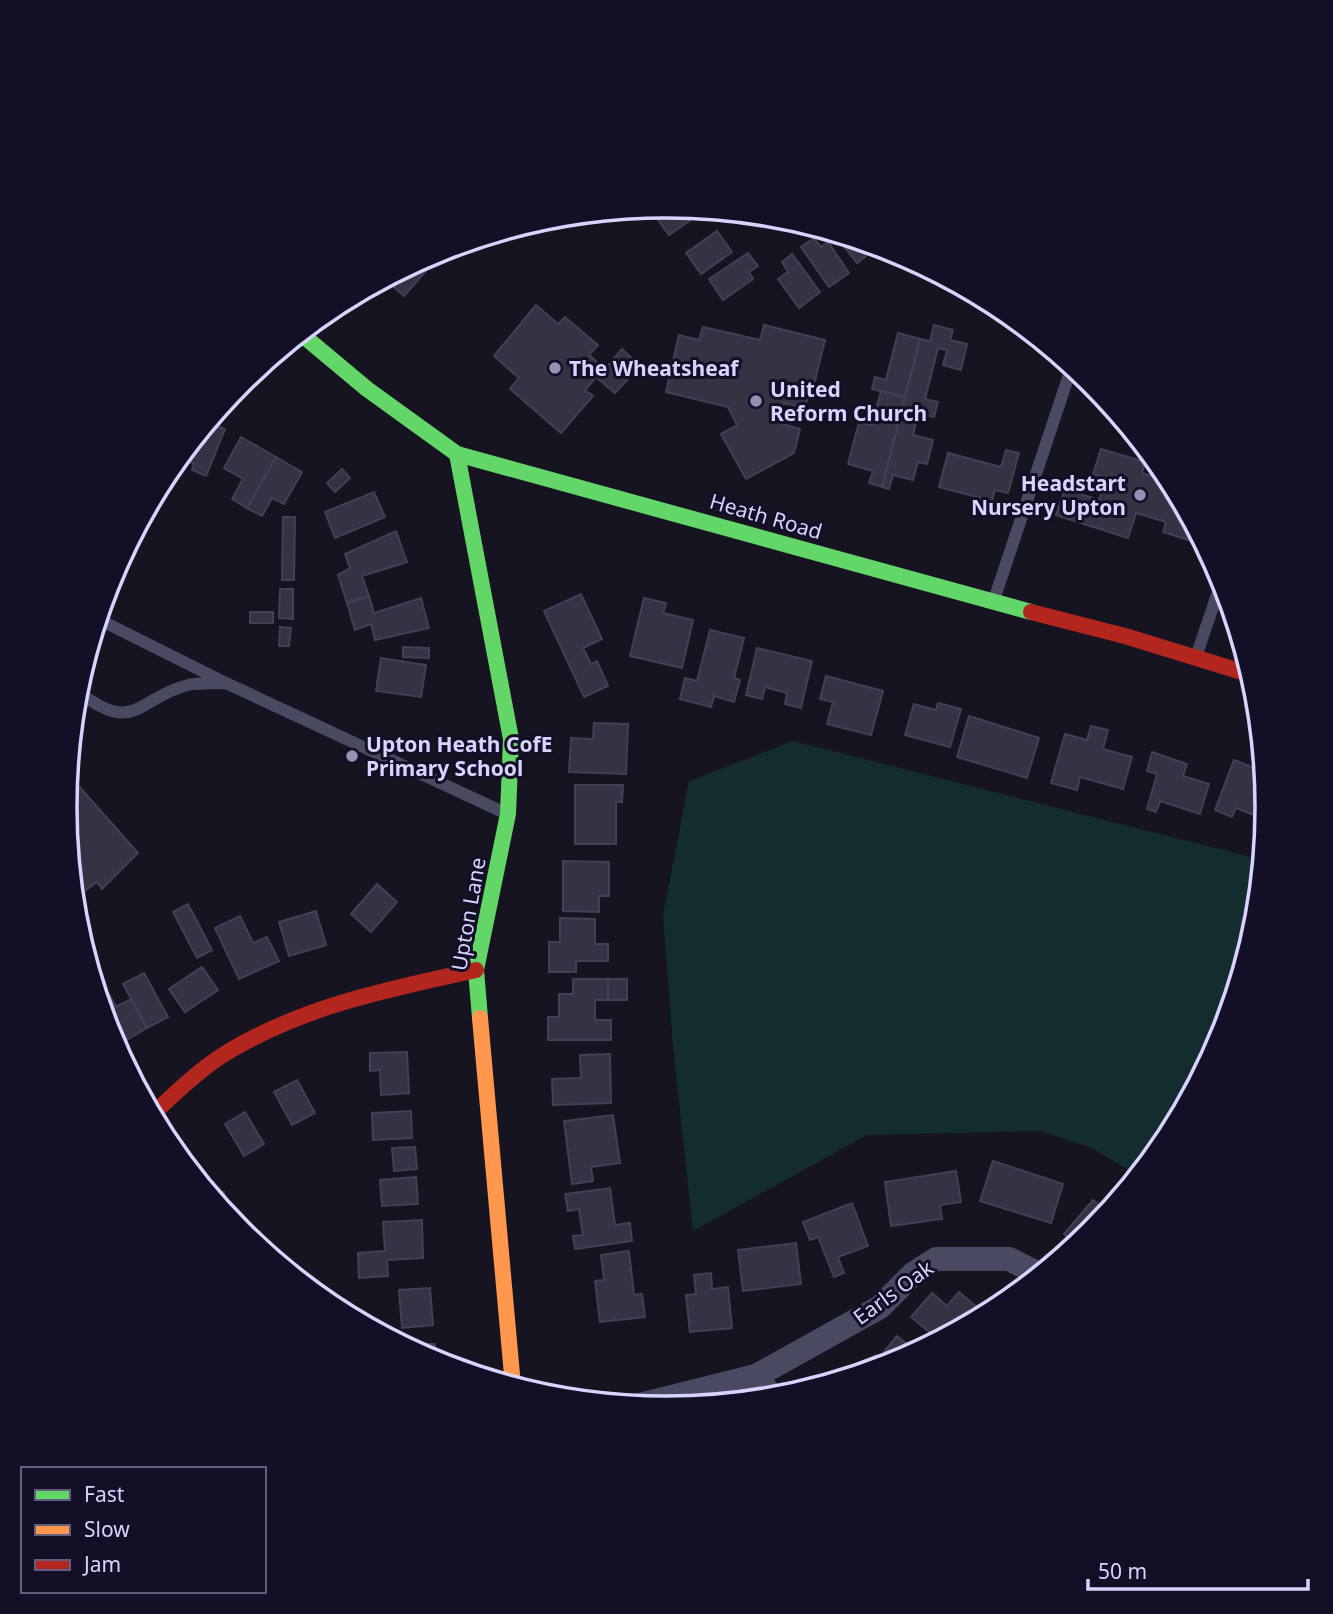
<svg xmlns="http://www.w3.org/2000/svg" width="1333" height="1614" font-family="'Noto Sans',sans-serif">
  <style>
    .green { fill: #132c2d }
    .building { fill: #343243; stroke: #433f54; stroke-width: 2 }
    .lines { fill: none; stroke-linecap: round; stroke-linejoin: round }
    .lane { stroke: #4a4962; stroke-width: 12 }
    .street { stroke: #4a4962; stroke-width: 24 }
    .fast { stroke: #63d668; stroke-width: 16 }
    .slow { stroke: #ff974d; stroke-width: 16 }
    .jam { stroke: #b3261e; stroke-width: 16 }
    .poi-dot { fill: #9591b1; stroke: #130f26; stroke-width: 2.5 }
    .labels { text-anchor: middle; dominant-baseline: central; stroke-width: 6; stroke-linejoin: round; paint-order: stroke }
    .poi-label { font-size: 21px; font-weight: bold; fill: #d9d4ff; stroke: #130f26; text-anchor: start }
    .street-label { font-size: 21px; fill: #d9d4ff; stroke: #130f26 }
    .rim { fill: none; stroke: #d9d4ff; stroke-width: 3.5 }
  </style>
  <rect width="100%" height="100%" fill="#161421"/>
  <polygon class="green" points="793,741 1263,860 1257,925 1222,1038 1167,1142 1138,1176 1092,1148 1040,1131 867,1135 693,1231 673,1046 663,915 689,781"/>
  <g class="building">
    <polygon points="667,205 695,208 699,214 669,235 654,214"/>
    <polygon points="717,231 732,252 701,274 686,253"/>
    <polygon points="836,233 875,244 877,247 857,263 834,234"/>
    <polygon points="814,238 821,247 828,242 849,273 829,287 801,247"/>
    <polygon points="446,248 404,296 394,287 415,262"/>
    <polygon points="748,253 758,266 749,272 753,279 723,300 709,279"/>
    <polygon points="792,254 820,292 799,308 778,279 788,272 782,262"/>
    <polygon points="415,262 394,287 384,279"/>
    <polygon points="536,305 558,324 565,317 598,345 589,355 605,369 622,349 640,366 615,393 596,377 585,390 593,396 561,433 510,389 519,378 494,356"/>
    <polygon points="998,305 1001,307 1017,320 996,315"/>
    <polygon points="764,325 825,340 813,389 810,388 805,408 784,403 779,423 800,429 794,453 746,479 721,434 737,425 728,407 666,392 679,335 699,340 703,327 760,340"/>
    <polygon points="934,325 953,330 950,340 967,344 961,370 943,365 947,350 938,348 925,399 938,402 934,417 918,413 913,435 933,440 927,464 918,462 913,480 893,475 889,489 882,487 920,339 930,341"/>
    <polygon points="898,333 920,339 905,397 872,389 875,377 886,380"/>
    <polygon points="881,391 905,397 882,487 869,483 873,471 848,464 859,422 872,425"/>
    <polygon points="211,424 225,429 206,476 192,470 194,464 179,457 202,429 208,432"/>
    <polygon points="241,437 276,457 247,508 232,499 243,479 224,468"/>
    <polygon points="1101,449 1145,462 1142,473 1172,483 1205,545 1163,532 1166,522 1136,513 1128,538 1056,515 1065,489 1099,500 1106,478 1093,474"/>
    <polygon points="1006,450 1019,453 1008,493 995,490 992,501 939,487 948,453 1001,467"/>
    <polygon points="276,457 302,472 284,504 272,498 262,516 247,508"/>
    <polygon points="342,469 350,478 335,492 327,483"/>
    <polygon points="374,492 385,517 335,538 325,512"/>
    <polygon points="283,517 295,517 294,580 282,580"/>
    <polygon points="396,531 407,562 362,576 369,596 347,603 338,575 350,568 345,554"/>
    <polygon points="280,589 293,589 293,619 279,618"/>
    <polygon points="581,594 602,639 583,648 591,664 597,661 608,686 584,697 544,611"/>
    <polygon points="369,596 374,613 421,598 429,628 375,640 371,624 355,630 347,603"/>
    <polygon points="644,598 666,603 663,613 693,620 682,668 630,656"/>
    <rect x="250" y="612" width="23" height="11"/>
    <polygon points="280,627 291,628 289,646 279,646"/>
    <polygon points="710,630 744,638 734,678 740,680 734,702 714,696 711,707 680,699 685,678 697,681"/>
    <polygon points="403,647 429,648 429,658 403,657"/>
    <polygon points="757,648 812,661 801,708 785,704 787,693 765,687 762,699 746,695"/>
    <polygon points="381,658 426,665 421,697 376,691"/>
    <polygon points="826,676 883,691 871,735 827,724 833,702 820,699"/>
    <polygon points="938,703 961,709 950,747 905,735 914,704 936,710"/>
    <polygon points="969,716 1039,738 1027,778 957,757"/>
    <polygon points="594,723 628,724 626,774 569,772 571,738 593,739"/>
    <polygon points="1091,726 1108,730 1103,749 1132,757 1123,789 1080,777 1077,790 1051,783 1065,734 1087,740"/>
    <polygon points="1152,752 1187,764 1183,776 1209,784 1200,814 1160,801 1156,812 1147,809 1157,774 1147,771"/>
    <polygon points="1234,760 1264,772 1259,786 1266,789 1266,826 1256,822 1259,817 1236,808 1232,817 1215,810"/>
    <polygon points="68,774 138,853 102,889 97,882 74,899 65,807"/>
    <polygon points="575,785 623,785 622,802 616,802 616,844 575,844"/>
    <polygon points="563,861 609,862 609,896 599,896 599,912 563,911"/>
    <polygon points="377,884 397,902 371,932 351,914"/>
    <polygon points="188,904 212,950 197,958 173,912"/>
    <polygon points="316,911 326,945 289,956 279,922"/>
    <polygon points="240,916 253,943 267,937 279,961 239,979 215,928"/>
    <polygon points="560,918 595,919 595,944 608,944 608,961 576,961 576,972 549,972 549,942 560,942"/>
    <polygon points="202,967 218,990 185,1012 169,989"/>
    <polygon points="144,973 168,1017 147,1028 123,984"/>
    <polygon points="573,979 608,979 608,1000 595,1000 595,1020 611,1020 611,1040 548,1040 548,1017 559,1017 559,994 573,994"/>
    <rect x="608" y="979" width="19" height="21"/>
    <polygon points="109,994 116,1007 131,999 147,1028 123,1042 100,999"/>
    <polygon points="407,1052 409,1093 381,1095 380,1070 370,1071 370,1053"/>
    <polygon points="610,1054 611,1103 553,1105 552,1079 581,1078 580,1055"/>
    <polygon points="297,1080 315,1113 292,1125 274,1092"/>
    <polygon points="411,1111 412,1138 373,1140 372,1113"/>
    <polygon points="245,1112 264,1144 244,1156 225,1124"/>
    <polygon points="613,1115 620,1163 591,1167 593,1181 572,1184 564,1121"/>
    <polygon points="415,1147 417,1169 394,1171 392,1148"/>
    <polygon points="993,1161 1063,1184 1051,1223 980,1201"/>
    <polygon points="956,1171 961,1202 940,1205 942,1219 891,1226 885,1182"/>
    <polygon points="416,1177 418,1204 382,1206 380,1180"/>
    <polygon points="610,1188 615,1225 630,1223 632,1241 575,1249 573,1236 583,1235 579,1209 568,1211 565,1194"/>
    <polygon points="207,1192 224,1192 224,1206 219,1206"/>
    <polygon points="1093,1200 1108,1213 1077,1245 1064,1234"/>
    <polygon points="852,1203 868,1246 838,1257 844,1273 834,1277 818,1237 810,1240 803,1222"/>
    <polygon points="422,1220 423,1258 387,1260 388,1276 359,1278 358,1253 385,1251 383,1222"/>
    <polygon points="796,1243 801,1284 743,1291 738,1250"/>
    <polygon points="629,1251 634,1295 642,1294 645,1317 600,1322 595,1281 604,1280 601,1255"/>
    <polygon points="711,1273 712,1289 728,1287 732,1328 690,1332 686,1295 696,1294 694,1275"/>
    <polygon points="430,1288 433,1325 402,1328 399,1290"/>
    <polygon points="959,1292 979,1309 964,1327 939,1340 911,1317 932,1293 947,1306"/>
    <polygon points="897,1336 917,1352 896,1363 884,1352"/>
    <polygon points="401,1344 435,1344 434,1362"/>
    <polygon points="876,1355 882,1367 844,1379 840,1373"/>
  </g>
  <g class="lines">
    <g class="lane">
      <polyline points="993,603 1072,366"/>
      <polyline points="98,619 226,683"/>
      <polyline points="1196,657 1223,577"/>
      <path d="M76 690C136 737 136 698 188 685 200 682 214 684 226 683L505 813"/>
    </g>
    <g class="street">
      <polyline points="756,1376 880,1307 914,1273 936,1259 1009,1259 1041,1275"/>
      <polyline points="636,1406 756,1376 773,1398"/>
    </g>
    <g class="fast">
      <polyline points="300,333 367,389 457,454 1031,612"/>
      <polyline points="457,454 511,739 508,814 476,970 480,1018"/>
    </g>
    <polyline class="slow" points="480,1018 513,1386"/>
    <g class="jam">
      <polyline points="1031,612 1125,636 1252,675"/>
      <path d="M152 1115C175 1093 199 1070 226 1053 303 1006 390 989 476 970"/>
    </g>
  </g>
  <g class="poi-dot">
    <circle cx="555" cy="368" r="7"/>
    <circle cx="756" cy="401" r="7"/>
    <circle cx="1140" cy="495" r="7"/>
    <circle cx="352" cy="756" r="7"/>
  </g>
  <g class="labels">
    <g class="poi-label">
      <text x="569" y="368">The Wheatsheaf</text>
      <text x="770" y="389">United<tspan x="770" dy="24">Reform Church</tspan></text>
      <text x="1126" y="483" text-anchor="end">Headstart<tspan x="1126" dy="24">Nursery Upton</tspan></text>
      <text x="366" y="744">Upton Heath CofE<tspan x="366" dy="24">Primary School</tspan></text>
    </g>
    <g class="street-label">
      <text transform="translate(766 516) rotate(16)">Heath Road</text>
      <text transform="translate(468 914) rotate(-80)">Upton Lane</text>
      <text transform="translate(893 1292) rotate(-36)">Earls Oak</text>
    </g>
  </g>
  <path d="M0 0H1333V1614H0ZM77 807a589 589 0 1 1 1178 0a589 589 0 1 1-1178 0Z" fill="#130f26" fill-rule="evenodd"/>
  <path class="rim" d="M77 807a589 589 0 1 1 1178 0a589 589 0 1 1-1178 0Z"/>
  <rect x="21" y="1467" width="245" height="126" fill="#130f26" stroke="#625e7d" stroke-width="2"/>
  <rect x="35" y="1490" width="35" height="10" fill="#63d668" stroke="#625e7d" stroke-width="2"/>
  <text x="84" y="1502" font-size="21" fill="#d9d4ff">Fast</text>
  <rect x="35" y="1525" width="35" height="10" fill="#ff974d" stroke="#625e7d" stroke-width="2"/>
  <text x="84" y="1537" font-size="21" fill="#d9d4ff">Slow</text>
  <rect x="35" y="1560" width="35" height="10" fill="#b3261e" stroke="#625e7d" stroke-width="2"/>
  <text x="84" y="1572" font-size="21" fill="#d9d4ff">Jam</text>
  <path d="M1088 1579v10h220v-10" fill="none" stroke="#d9d4ff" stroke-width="3.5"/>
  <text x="1098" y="1579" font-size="21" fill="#d9d4ff" stroke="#130f26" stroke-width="5" paint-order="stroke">50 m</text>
</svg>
